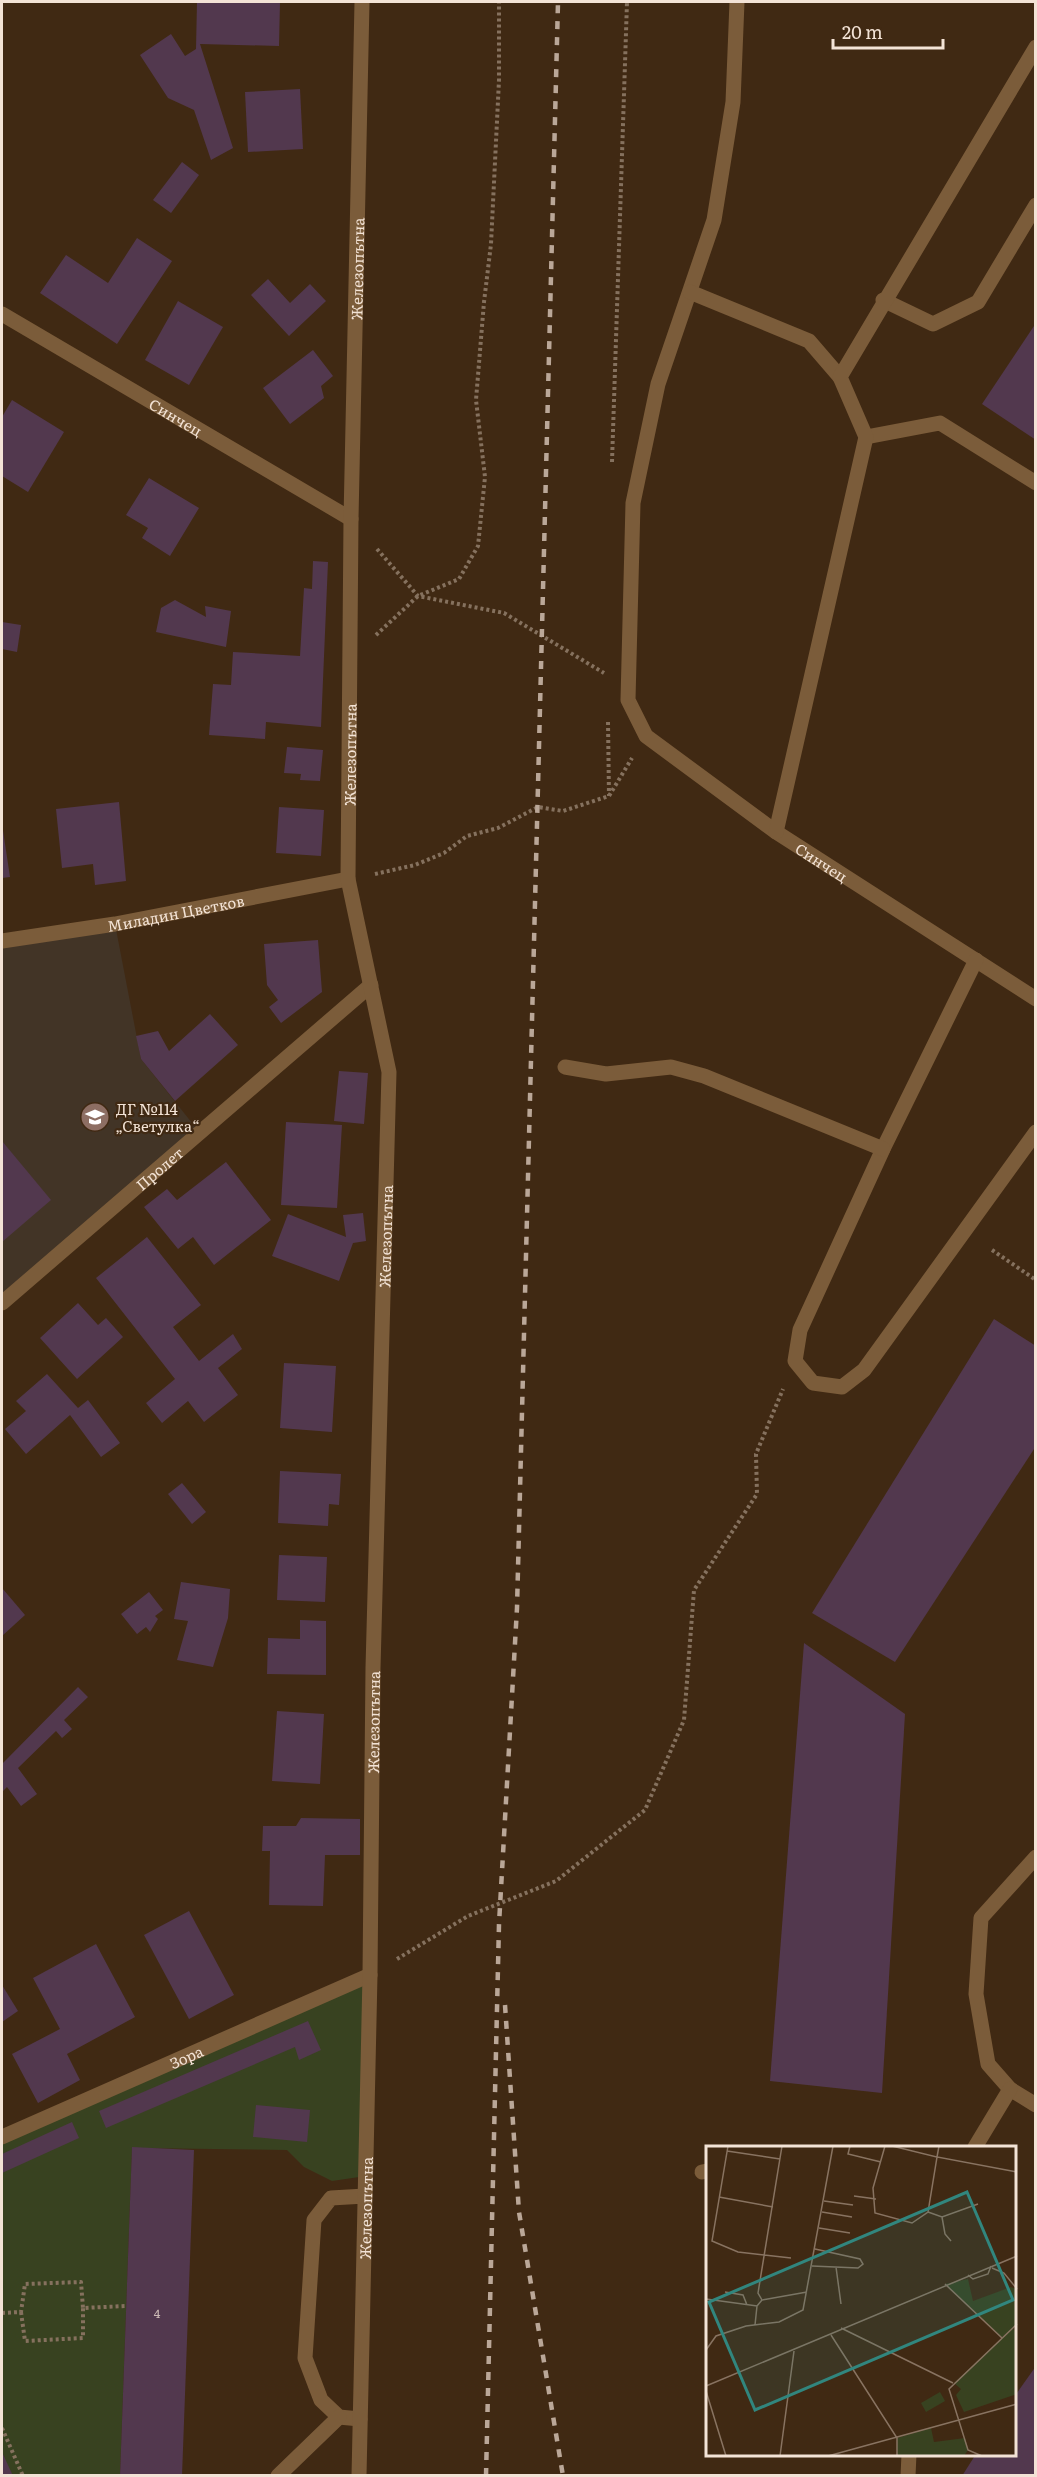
<svg xmlns="http://www.w3.org/2000/svg" width="1037" height="2477" font-family="Literata,serif">
  <style>
    .education { fill: #423426 }
    .green { fill: #384220 }
    .building { fill: #52384e }
    .lines { fill: none; stroke-linecap: round; stroke-linejoin: round }
    .path { stroke: #85715e; stroke-width: 4; stroke-dasharray: 3 3; stroke-linecap: butt }
    .minor { stroke: #7b5c3a; stroke-width: 15 }
    .rail { stroke: #baa798; stroke-width: 4.5; stroke-dasharray: 8 8; stroke-linecap: butt }
    .labels { text-anchor: middle; dominant-baseline: central; stroke-width: 4.5; stroke-linejoin: round; paint-order: stroke }
    .number-label { font-size: 12px; fill: #cbb8b4 }
    .street-label { font-size: 15px; fill: #f3e3d6; stroke: #402913 }
    .poi-label { font-size: 15px; fill: #f3e3d6; stroke: #402913; text-anchor: start }
    .inset-road { fill: none; stroke: #887361; stroke-width: 1.5 }
    .view { fill: #31867e; fill-opacity: 0.15; stroke: #31867e; stroke-width: 3 }
    .inset-edge { fill: none; stroke: #f3e3d6; stroke-width: 3 }
  </style>
  <rect width="100%" height="100%" fill="#402913"/>
  <polygon class="education" points="115,924 141,1059 200,1133 2,1303 2,941"/>
  <polygon class="green" points="370,1975 366,2176 332,2181 304,2167 287,2150 132,2148 120,2475 2,2475 2,2137"/>
  <g class="building">
    <polygon points="197,2 280,2 279,46 200,44 233,148 211,160 194,110 168,98 140,55 171,34 185,56 196,49"/>
    <polygon points="300,89 303,149 248,152 245,92"/>
    <polygon points="182,162 199,175 171,213 153,200"/>
    <polygon points="137,238 172,261 117,344 40,293 66,255 108,283"/>
    <polygon points="268,279 290,303 310,284 326,301 289,336 251,295"/>
    <polygon points="178,301 223,327 189,385 145,360"/>
    <polygon points="1036,323 1036,440 982,404"/>
    <polygon points="313,350 333,376 321,386 324,398 290,424 263,388"/>
    <polygon points="12,400 64,432 28,492 2,476 2,417"/>
    <polygon points="149,478 199,508 170,556 142,538 148,528 126,515"/>
    <polygon points="313,561 328,562 321,727 266,722 265,739 209,735 213,684 231,685 233,652 300,656 304,588 312,589"/>
    <polygon points="175,600 206,617 205,606 231,611 226,647 156,632 161,608"/>
    <polygon points="2,622 21,625 17,652 2,649"/>
    <polygon points="287,747 323,750 320,781 300,780 301,774 284,773"/>
    <polygon points="119,802 126,881 95,885 93,864 62,868 56,809"/>
    <polygon points="279,807 324,810 321,856 276,853"/>
    <polygon points="2,824 10,877 2,878"/>
    <polygon points="318,940 322,992 281,1023 269,1007 278,1000 267,985 264,944"/>
    <polygon points="210,1014 238,1045 175,1101 141,1059 136,1036 158,1031 169,1051"/>
    <polygon points="339,1071 368,1073 364,1124 334,1121"/>
    <polygon points="286,1122 342,1125 337,1208 281,1205"/>
    <polygon points="2,1141 51,1200 2,1242"/>
    <polygon points="226,1162 271,1220 214,1265 193,1237 178,1249 144,1207 167,1189 177,1200"/>
    <polygon points="363,1213 366,1241 353,1243 339,1281 272,1256 288,1214 346,1237 343,1215"/>
    <polygon points="147,1237 201,1305 173,1327 199,1361 233,1334 242,1349 218,1368 238,1395 204,1422 188,1401 162,1423 146,1403 175,1379 96,1278"/>
    <polygon points="78,1303 98,1325 106,1318 123,1337 77,1379 40,1338"/>
    <polygon points="994,1319 1036,1346 1036,1446 895,1662 812,1613"/>
    <polygon points="284,1363 336,1366 332,1432 280,1428"/>
    <polygon points="47,1374 78,1408 88,1400 120,1443 101,1457 70,1415 26,1454 5,1429 26,1411 16,1401"/>
    <polygon points="280,1471 341,1474 339,1505 329,1504 328,1526 278,1523"/>
    <polygon points="182,1483 206,1512 192,1524 168,1494"/>
    <polygon points="279,1555 327,1557 325,1602 277,1600"/>
    <polygon points="181,1582 230,1589 228,1618 213,1667 177,1660 188,1621 174,1619"/>
    <polygon points="2,1588 25,1615 2,1636"/>
    <polygon points="149,1592 163,1610 155,1616 158,1619 150,1632 146,1627 137,1634 121,1614"/>
    <polygon points="300,1620 326,1621 326,1675 267,1674 268,1638 300,1639"/>
    <polygon points="804,1643 905,1714 882,2093 770,2081"/>
    <polygon points="78,1687 88,1697 64,1720 72,1729 62,1738 56,1731 18,1768 37,1794 21,1806 7,1787 2,1792 2,1764"/>
    <polygon points="277,1711 324,1714 320,1784 272,1781"/>
    <polygon points="301,1818 360,1819 360,1855 325,1855 323,1906 269,1905 270,1851 262,1851 263,1826 296,1826"/>
    <polygon points="189,1911 234,1995 189,2019 144,1935"/>
    <polygon points="96,1944 135,2017 67,2054 80,2080 38,2103 12,2054 60,2029 33,1978"/>
    <polygon points="2,1985 18,2011 2,2022"/>
    <polygon points="308,2021 321,2050 299,2060 295,2047 106,2128 99,2111"/>
    <polygon points="256,2105 310,2110 307,2142 253,2137"/>
    <polygon points="72,2122 79,2138 2,2173 2,2154"/>
    <polygon points="132,2147 194,2150 182,2476 120,2476"/>
    <polygon points="1036,2366 1036,2476 962,2476 976,2454 1014,2454 1014,2397"/>
    <polygon points="2,2452 13,2476 2,2476"/>
  </g>
  <g class="lines">
    <g class="path">
      <polyline points="612,462 627,2"/>
      <polyline points="377,549 418,596 504,613 604,673"/>
      <polyline points="376,635 418,596 459,579 478,546 485,477 476,400 484,302 491,244 499,80 499,2"/>
      <polyline points="608,722 609,796"/>
      <polyline points="375,874 415,865 444,853 467,836 498,828 538,807 563,811 609,796 632,758"/>
      <polyline points="992,1250 1036,1280"/>
      <polyline points="397,1959 468,1916 556,1881 645,1810 684,1720 694,1590 757,1494 756,1454 783,1389"/>
      <polyline points="21,2312 25,2341 83,2338 83,2308"/>
      <polyline points="2,2313 21,2312 25,2284 81,2282 83,2308 126,2306"/>
      <polyline points="2,2428 23,2476"/>
    </g>
    <g class="minor">
      <path id="s1" d="M737 2 733 102 714 220 658 384 633 503 628 700 646 736 776 832 1036 999"/>
      <polyline points="690,292 809,341 840,377"/>
      <polyline points="883,300 933,324 978,302 1036,205"/>
      <path id="s2" d="M2 314 351 519"/>
      <polyline points="866,437 940,423 1036,483"/>
      <polyline points="776,832 866,437 840,377 1036,47"/>
      <path id="s3" d="M2 941 115 924 348 879"/>
      <polyline points="976,960 883,1149 800,1330 795,1361 813,1383 842,1387 864,1370 1036,1132"/>
      <polyline points="565,1067 606,1074 671,1067 704,1076 883,1149"/>
      <path id="s4" d="M2 1303 371 985"/>
      <polyline points="1036,1857 981,1918 976,1994 988,2064 1010,2089 1036,2105"/>
      <path id="s5" d="M2 2137 370 1975"/>
      <polyline points="975,2147 1010,2089"/>
      <polyline points="702,2172 707,2171"/>
      <polyline points="360,2419 339,2417 321,2400 305,2358 314,2220 331,2198 365,2196"/>
      <polyline points="278,2476 339,2417"/>
      <path id="s6" d="M359 2476 370 1975 373 1668 389 1072 348 879 351 519 362 2"/>
      <polyline points="908,2476 909,2454"/>
    </g>
    <g class="rail">
      <polyline points="505,2005 519,2212 563,2476"/>
      <polyline points="486,2476 499,1924 517,1608 558,2"/>
    </g>
  </g>
  <defs>
    <g id="school-disc" transform="scale(1.5)"><circle r="9.5" fill="#8d6e63" stroke="#402913"/><path d="M0-5L7-2L0 1L-7-2ZM-4 1L0 2.5L4 1V4Q0 6-4 4Z" fill="#fff"/></g>
  </defs>
  <g fill-rule="evenodd">
    <use href="#school-disc" x="95" y="1117"/>
  </g>
  <g class="labels">
    <g class="number-label">
      <text x="157" y="2313">4</text>
    </g>
    <g class="street-label">
      <text stroke="none"><textPath href="#s6" startOffset="2212">Железопътна</textPath></text>
      <text stroke="none"><textPath href="#s2" startOffset="202">Синчец</textPath></text>
      <text stroke="none"><textPath href="#s6" startOffset="1726">Железопътна</textPath></text>
      <text stroke="none"><textPath href="#s1" startOffset="968">Синчец</textPath></text>
      <text stroke="none"><textPath href="#s3" startOffset="176">Миладин Цветков</textPath></text>
      <text stroke="none"><textPath href="#s4" startOffset="207">Пролет</textPath></text>
      <text stroke="none"><textPath href="#s6" startOffset="1240">Железопътна</textPath></text>
      <text stroke="none"><textPath href="#s6" startOffset="754">Железопътна</textPath></text>
      <text stroke="none"><textPath href="#s5" startOffset="201">Зора</textPath></text>
      <text stroke="none"><textPath href="#s6" startOffset="268">Железопътна</textPath></text>
    </g>
    <g class="poi-label">
      <text x="116" y="1108">ДГ №114<tspan x="116" dy="17">„Светулка“</tspan></text>
    </g>
  </g>
  <g transform="translate(706 2146)">
    <rect width="310" height="310" fill="#402913"/>
    <path d="M262 133 267 155 305 141 310 143V178L307 183 311 186V248L258 266 250 249 255 243 248 237 296 192 239 138ZM234 246 239 255 220 266 215 257ZM225 282 228 296 259 292 262 304 258 310H191V292Z" fill="#384220"/>
    <path class="inset-road" d="M22 0 6 95 32 106 85 112M144 0 142 8 175 16M179 0 167 42 169 67 206 77 222 66 231 11 186 0M233 0 231 11 311 26M21 5 74 13M148 50 170 53M13 51 67 61M118 55 147 59M116 66 146 71M222 66 236 71 272 58M236 71 239 88 245 95M113 82 144 87M106 120 152 122 157 118 154 113 109 103M130 121 135 158M286 122 298 127 311 143M262 129 267 133 282 128 285 120M239 138 296 192M19 146 37 149 41 159M0 153 51 160 56 154 101 146M56 154 52 147 76 0M49 179 51 160M135 182 247 237M125 189 191 292V310M0 204 10 190 40 180 73 176 97 164 127 0M0 240 311 110M0 245 20 310M74 310 88 205M122 310 311 258M276 310 262 304 243 243 311 178"/>
    <path class="view" d="M261 46 307 154 49 264 3 156Z"/>
    <rect width="310" height="310" class="inset-edge"/>
  </g>
  <rect width="1037" height="2477" fill="none" stroke="#f3e3d6" stroke-width="6"/>
  <path d="M833 39v9h110v-9" fill="none" stroke="#f3e3d6" stroke-width="3"/>
  <text x="842" y="39" font-size="18" fill="#f3e3d6" stroke="#402913" stroke-width="4.5" paint-order="stroke">20 m</text>
</svg>
